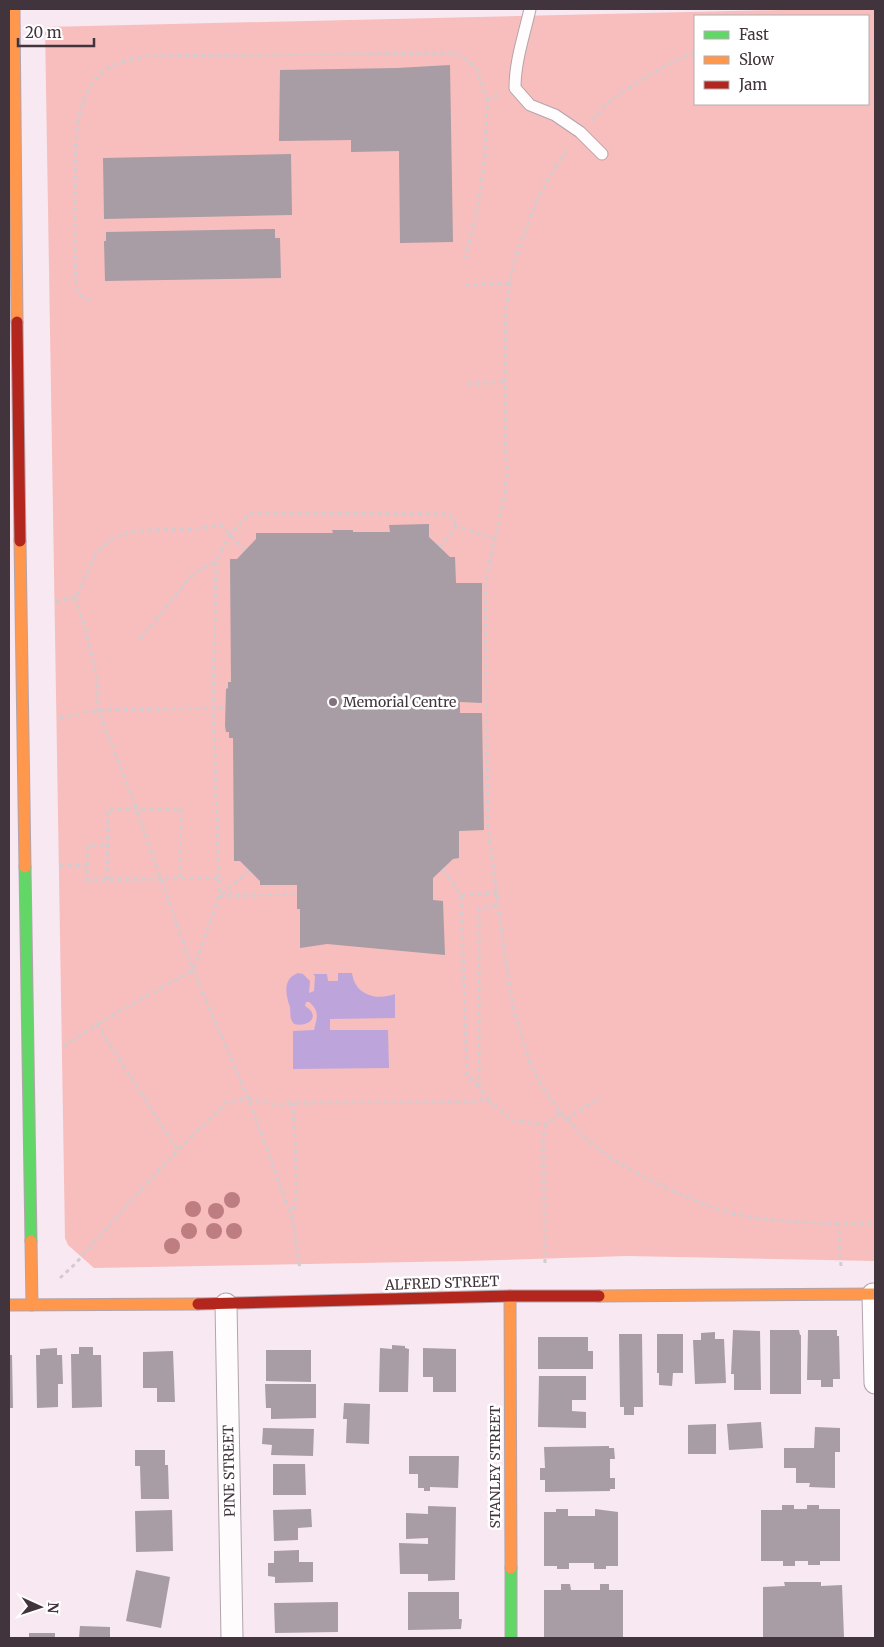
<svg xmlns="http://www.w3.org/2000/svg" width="884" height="1647" font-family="Merriweather,serif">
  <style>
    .green { fill: #f7bebd; fill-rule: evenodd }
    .water { fill: #bda5db }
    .building { fill: #a89ca5 }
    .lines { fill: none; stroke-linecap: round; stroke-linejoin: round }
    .lane-casing { stroke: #b2a4ac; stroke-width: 13 }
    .street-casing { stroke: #b2a4ac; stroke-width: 23 }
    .fast-casing { stroke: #b2a4ac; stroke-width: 13 }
    .slow-casing { stroke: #b2a4ac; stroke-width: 13 }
    .jam-casing { stroke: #b2a4ac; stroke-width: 13 }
    .path { stroke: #d2cccf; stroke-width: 3; stroke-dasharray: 4 4; stroke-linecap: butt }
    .lane { stroke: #fefcfd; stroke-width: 11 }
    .street { stroke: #fefcfd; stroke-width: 21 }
    .fast { stroke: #63d668; stroke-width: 11 }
    .slow { stroke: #ff974d; stroke-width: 11 }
    .jam { stroke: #b3261e; stroke-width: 11 }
    .tree { fill: #be7d80 }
    .poi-dot { fill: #82737b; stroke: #fff; stroke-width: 2 }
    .labels { text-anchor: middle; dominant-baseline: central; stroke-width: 5; stroke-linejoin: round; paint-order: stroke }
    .poi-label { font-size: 14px; fill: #42343c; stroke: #fff; text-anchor: start }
    .street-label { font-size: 14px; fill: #42343c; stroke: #fff }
  </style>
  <rect width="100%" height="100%" fill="#f8e8f1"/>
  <path class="green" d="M823 9H875V1261L627 1256 466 1261 94 1268 68 1245 65 1238 45 27ZM695 16H868V104H695Z"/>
  <path class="water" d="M298 973 303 974 310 981 309 993 314 991 315 976 313 974H327L328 981H338V973H352C355 995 376 1001 395 994V1018L330 1019V1030H388L389 1068 293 1069V1031L314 1030C317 1018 320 1011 309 1002H306L305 1006C322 1016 308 1028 294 1024 289 1018 291 1015 290 1008 290 1004 289 1006 288 1001 285 989 285 978 298 973Z"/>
  <g class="building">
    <polygon points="450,65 453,242 400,243 399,151 351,152 351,140 279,141 280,70 397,68"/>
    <polygon points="291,154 292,215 104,219 103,158"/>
    <polygon points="275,229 275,238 280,238 281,278 105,281 104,241 106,241 106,232"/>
    <polygon points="429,524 429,537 450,557 455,557 456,583 482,583 482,703 460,702 460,713 482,713 484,830 459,831 459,858 453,859 433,878 433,900 443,901 445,955 327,944 300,948 300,909 297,909 297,885 260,885 260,881 240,861 234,861 233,738 229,738 229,732 226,732 225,726 226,689 228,688 228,682 231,682 230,559 237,559 256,539 256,533 333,533 332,530 353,530 353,532 390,532 389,525"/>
    <polygon points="733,1330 760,1331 761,1390 734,1390 734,1374 731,1374"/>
    <polygon points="770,1330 799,1330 800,1335 801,1335 801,1394 770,1394"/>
    <polygon points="808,1330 837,1330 837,1336 839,1336 840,1379 833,1379 833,1387 821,1387 821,1380 807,1380"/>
    <polygon points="715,1332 715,1339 724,1339 726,1383 695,1384 693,1340 701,1340 701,1333"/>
    <polygon points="619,1334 642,1334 643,1407 634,1407 634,1415 624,1415 624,1407 620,1407"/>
    <polygon points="657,1334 683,1334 683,1373 673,1373 672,1386 659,1385 659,1373 657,1373"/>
    <polygon points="538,1337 588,1337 588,1351 593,1351 593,1369 538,1369"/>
    <polygon points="392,1345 405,1346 405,1348 409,1349 408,1392 379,1392 380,1348 392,1349"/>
    <polygon points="79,1347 93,1347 93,1355 101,1355 102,1407 72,1408 71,1354 79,1354"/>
    <polygon points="57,1348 57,1355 62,1355 63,1384 58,1384 58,1407 37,1408 36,1355 40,1355 40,1349"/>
    <polygon points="423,1348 456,1349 456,1392 433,1392 433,1377 423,1377"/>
    <polygon points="266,1350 311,1350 311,1382 266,1381"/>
    <polygon points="173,1351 175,1402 157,1402 157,1388 143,1388 143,1352"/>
    <polygon points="9,1355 12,1355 13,1408 9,1408"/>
    <polygon points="539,1376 586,1376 586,1400 572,1400 572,1411 586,1412 586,1428 538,1427"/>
    <polygon points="265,1384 316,1384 316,1418 271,1419 271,1408 266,1408"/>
    <polygon points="344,1403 370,1404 369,1444 346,1443 347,1419 343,1419"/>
    <polygon points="761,1422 763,1448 729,1450 727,1424"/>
    <polygon points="716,1424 716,1454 688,1454 688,1425"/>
    <polygon points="815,1427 840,1428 840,1452 835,1452 835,1488 809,1487 810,1483 796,1483 796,1468 784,1468 784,1448 814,1448"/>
    <polygon points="263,1428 314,1429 313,1456 271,1455 272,1445 262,1444"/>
    <polygon points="609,1446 609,1448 614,1448 615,1459 610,1459 610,1478 615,1478 615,1489 610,1489 610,1491 545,1492 545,1480 540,1480 540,1468 545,1468 544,1447"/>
    <polygon points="135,1450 165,1450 165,1465 168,1465 169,1499 141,1499 140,1466 135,1466"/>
    <polygon points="409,1456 459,1456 458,1488 430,1487 430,1491 424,1491 424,1488 418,1488 418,1474 409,1474"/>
    <polygon points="273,1464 305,1464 306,1495 273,1495"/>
    <polygon points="782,1505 794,1505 794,1509 807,1509 807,1505 819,1505 819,1509 840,1509 840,1561 820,1561 820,1565 808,1565 808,1561 795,1561 795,1566 783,1566 783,1561 761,1561 761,1510 782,1510"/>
    <polygon points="428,1506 456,1507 455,1580 428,1581 428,1574 400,1574 399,1543 428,1544 428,1538 406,1539 406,1513 428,1514"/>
    <polygon points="311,1509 312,1527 298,1528 298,1540 274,1541 273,1510"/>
    <polygon points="556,1509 568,1509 568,1516 595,1516 595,1509 618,1512 618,1566 606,1566 606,1569 594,1569 594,1563 569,1563 569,1569 557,1569 557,1566 544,1566 544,1512 556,1512"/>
    <polygon points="172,1510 173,1551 136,1552 135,1511"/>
    <polygon points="299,1550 299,1562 313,1562 313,1582 275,1583 275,1577 268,1576 268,1563 274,1563 274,1551"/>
    <polygon points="136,1570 170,1577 161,1628 126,1621"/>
    <polygon points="784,1582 821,1582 821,1586 842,1585 844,1637 763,1638 763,1587 785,1586"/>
    <polygon points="561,1584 570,1584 571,1590 600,1590 600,1584 609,1584 609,1590 623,1590 623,1638 544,1638 544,1590 561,1590"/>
    <polygon points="408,1592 459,1592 459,1619 462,1619 461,1629 408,1630"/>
    <polygon points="338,1602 338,1632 275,1633 274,1603"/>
    <polygon points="80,1626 110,1627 110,1638 79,1638"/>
    <rect x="29" y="1633" width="26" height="5"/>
  </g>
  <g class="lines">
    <g class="lane-casing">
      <path id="lane" d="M530 9C524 36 515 61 515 88L530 105 555 115 580 132 602 154"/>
    </g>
    <g class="street-casing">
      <g id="street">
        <polyline points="873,1294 875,1383"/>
        <polyline points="226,1304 232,1638"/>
      </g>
    </g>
    <g class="fast-casing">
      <g id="fast">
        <polyline points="25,867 31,1241"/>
        <polyline points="511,1568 511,1638"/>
      </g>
    </g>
    <g class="slow-casing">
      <g id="slow">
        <polyline points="14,9 17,322"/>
        <polyline points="20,541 25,867"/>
        <polyline points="31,1241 32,1305"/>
        <polyline points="510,1296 511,1568"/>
        <polyline points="599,1296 875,1294"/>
        <polyline points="9,1305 198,1304"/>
      </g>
    </g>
    <g class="jam-casing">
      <g id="jam">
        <polyline points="17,322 20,541"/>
        <polyline points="198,1304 510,1296 599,1296"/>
      </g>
    </g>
    <g class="path">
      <polyline points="868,44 875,44"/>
      <polyline points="487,100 498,95"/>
      <path d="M592 120C597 114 602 108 608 103 624 89 675 58 695 53"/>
      <polyline points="465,285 510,283"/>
      <path d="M90 300 77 293C74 258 75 224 75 189 76 155 72 113 92 84 105 64 126 60 148 56L456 53 476 67 487 100 485 155 478 207 465 258"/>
      <polyline points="467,384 504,382"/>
      <polyline points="440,547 457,526 495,539"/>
      <path d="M245 550 221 525C212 526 203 528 194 529 164 532 121 523 99 550 88 564 85 583 75 597L86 631 97 679 98 710 135 805 193 970 248 1098 292 1218 300 1269"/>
      <polyline points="56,602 75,597"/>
      <polyline points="140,639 192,575 216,561"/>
      <polyline points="60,718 98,710 225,708"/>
      <polyline points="87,865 87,845 107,845"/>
      <polyline points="60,866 87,865 87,880 219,878 219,896 297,894"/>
      <polyline points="443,869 461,895 467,1075 479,1087"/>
      <polyline points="219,878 213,709 216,561 230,535 250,513 449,514 457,526"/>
      <polyline points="107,880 108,809 181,809 180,878"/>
      <polyline points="461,895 497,893"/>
      <polyline points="97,1024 178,1151"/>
      <polyline points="64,1046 97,1024 193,970 219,896 249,871"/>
      <polyline points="488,1099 512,1120 545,1125 561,1113 544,1090 530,1064 513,1006 505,956 488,829 485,584 505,493 507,474 505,434 505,354 506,310 511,274 519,248 537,200 549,177 569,147"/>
      <path d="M561 1113C592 1149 622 1167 665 1187 692 1200 721 1212 751 1217 780 1222 809 1222 838 1224"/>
      <polyline points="566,1119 601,1097"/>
      <polyline points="292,1217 297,1189 293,1103"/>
      <polyline points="545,1263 543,1142 545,1125"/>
      <polyline points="841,1266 838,1224 875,1224"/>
      <polyline points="60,1278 75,1264 168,1160 227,1102 248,1098 277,1105 293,1103 468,1102 488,1099 479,1088 479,909 498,905"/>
    </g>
    <use href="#lane" class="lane"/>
    <use href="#street" class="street"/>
    <use href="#fast" class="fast"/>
    <use href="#slow" class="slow"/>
    <use href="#jam" class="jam"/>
  </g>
  <g class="tree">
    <circle cx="232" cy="1200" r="8"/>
    <circle cx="193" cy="1209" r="8"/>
    <circle cx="216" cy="1211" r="8"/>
    <circle cx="189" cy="1231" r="8"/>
    <circle cx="214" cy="1231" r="8"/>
    <circle cx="234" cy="1231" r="8"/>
    <circle cx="172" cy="1246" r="8"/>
  </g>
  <circle class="poi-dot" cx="333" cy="702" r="5"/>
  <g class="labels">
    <g class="poi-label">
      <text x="343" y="702">Memorial Centre</text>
    </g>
    <g class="street-label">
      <text transform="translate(442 1283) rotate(-2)">ALFRED STREET</text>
      <text transform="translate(495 1467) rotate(-90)">STANLEY STREET</text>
      <text transform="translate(229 1471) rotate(-91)">PINE STREET</text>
    </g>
  </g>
  <rect width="884" height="1647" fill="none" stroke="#42343c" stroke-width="20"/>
  <rect x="694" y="15" width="175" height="90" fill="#ffffff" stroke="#b3aeb1"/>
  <rect x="704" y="31" width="25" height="8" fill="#63d668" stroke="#b3aeb1"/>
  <text x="739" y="40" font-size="15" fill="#42343c">Fast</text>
  <rect x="704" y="56" width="25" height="8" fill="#ff974d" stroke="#b3aeb1"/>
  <text x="739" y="65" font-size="15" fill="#42343c">Slow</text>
  <rect x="704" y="81" width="25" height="8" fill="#b3261e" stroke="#b3aeb1"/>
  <text x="739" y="90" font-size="15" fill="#42343c">Jam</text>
  <g transform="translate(40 1607) rotate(93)" stroke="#ffffff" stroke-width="4" paint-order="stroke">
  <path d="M0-4L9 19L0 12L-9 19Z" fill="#42343c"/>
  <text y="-8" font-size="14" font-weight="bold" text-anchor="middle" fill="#42343c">N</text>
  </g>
  <path d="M18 38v8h76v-8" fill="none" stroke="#42343c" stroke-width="2.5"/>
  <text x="25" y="38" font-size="15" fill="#42343c" stroke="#ffffff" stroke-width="4" paint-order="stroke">20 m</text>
</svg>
